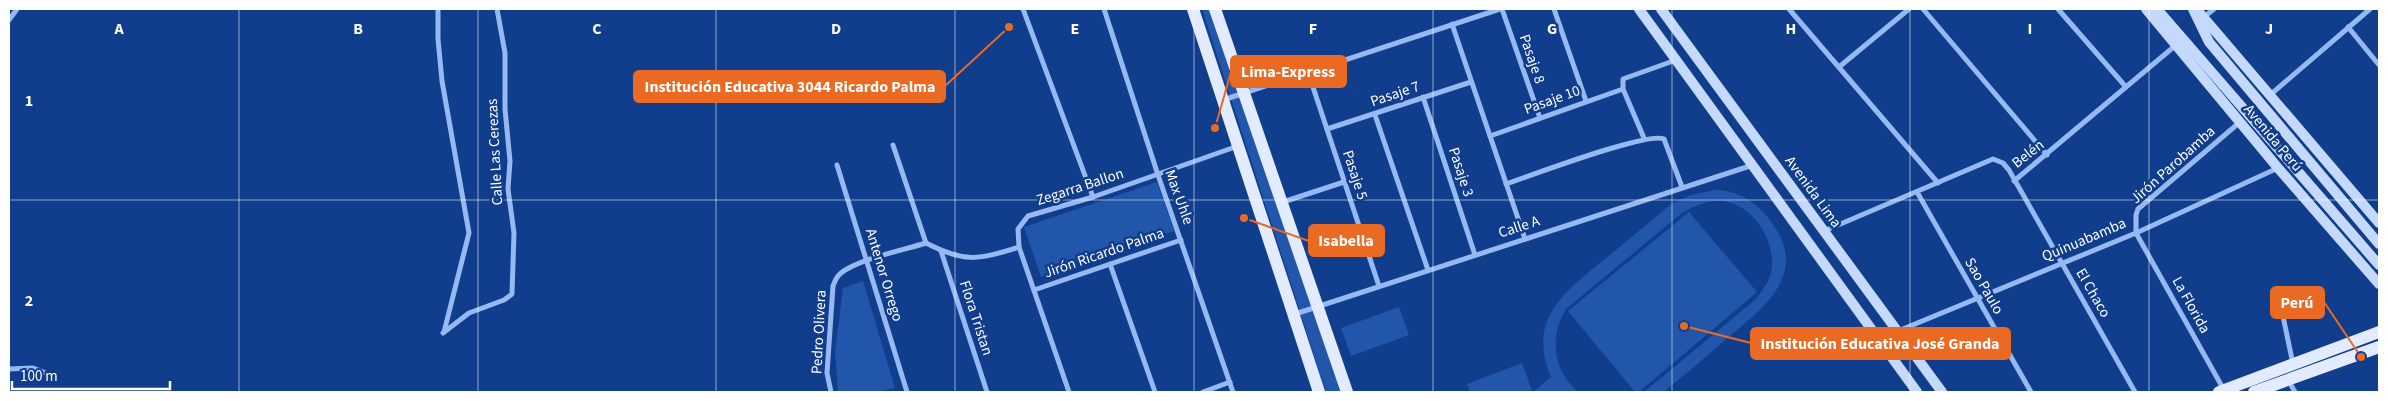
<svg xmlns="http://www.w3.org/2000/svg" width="2388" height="401" font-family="'Source Sans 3',sans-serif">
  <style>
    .green { fill: #2156ab }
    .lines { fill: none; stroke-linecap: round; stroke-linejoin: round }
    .street { stroke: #97b9f2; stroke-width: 5 }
    .secondary { stroke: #c5d9fc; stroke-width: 10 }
    .primary { stroke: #e2ebff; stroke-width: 12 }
    .grid { fill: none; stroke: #fff; stroke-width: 1; stroke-opacity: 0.55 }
    .labels { text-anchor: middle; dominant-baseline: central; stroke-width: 5; stroke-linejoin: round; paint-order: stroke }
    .street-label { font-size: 15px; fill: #fff; stroke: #103d8c }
    .grid-label { font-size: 16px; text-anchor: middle; font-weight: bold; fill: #fff; stroke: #103d8c; stroke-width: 5; stroke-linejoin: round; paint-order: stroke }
    .leader { fill: none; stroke: #ea6a24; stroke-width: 2 }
    .callout-dot { fill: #ea6a24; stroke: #103d8c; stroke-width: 2 }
    .callout { fill: #ea6a24; stroke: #ea6a24; stroke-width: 2 }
    .callout-label { font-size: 16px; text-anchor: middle; font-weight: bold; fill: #fff }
  </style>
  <rect width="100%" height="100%" fill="#103d8c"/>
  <g class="green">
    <polygon points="1202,9 1210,9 1342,392 1326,392"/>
    <polygon points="1157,182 1174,231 1041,277 1024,227"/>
    <path d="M1715 190C1739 190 1758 203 1772 223 1810 275 1762 309 1725 340 1705 358 1684 375 1664 392H1644L1756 299C1762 291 1769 282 1771 272 1777 243 1754 204 1722 201 1707 200 1694 206 1682 213L1566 309C1549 338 1553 370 1578 392H1533L1551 377C1526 318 1566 291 1606 258 1628 240 1650 222 1671 204L1691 195Z"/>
    <polygon points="1689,212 1757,292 1639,392 1635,392 1568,311"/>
    <polygon points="863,281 895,388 878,392 838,392 835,352 843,288"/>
    <polygon points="1399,307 1409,335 1351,356 1341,328"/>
    <polygon points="1522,363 1532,390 1525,392 1470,392 1467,384"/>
  </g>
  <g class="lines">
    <g class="street">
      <polyline points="438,9 438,39 442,81 469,233 444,332"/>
      <polyline points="1023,9 1093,197"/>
      <polyline points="1104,9 1158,175 1233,392"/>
      <polyline points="1502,9 1540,118"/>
      <polyline points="1554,9 1586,101"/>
      <polyline points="1789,9 1938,183"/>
      <polyline points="1923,9 2047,155"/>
      <polyline points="2058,9 2126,87"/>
      <polyline points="2204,17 2214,9"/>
      <polyline points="9,20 17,9"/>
      <polyline points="1452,24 1525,239"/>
      <polyline points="2348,27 2379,65"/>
      <polyline points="1839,67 1909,9"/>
      <polyline points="1308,72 1379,286"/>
      <polyline points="2270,95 2370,9"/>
      <polyline points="1423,97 1475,255"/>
      <polyline points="1223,100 1500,9"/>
      <polyline points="1375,115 1428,270"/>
      <polyline points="1327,129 1471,82"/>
      <polyline points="1490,136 1623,89"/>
      <polyline points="1644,138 1623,89 1623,79 1676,60"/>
      <polyline points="893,145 926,243"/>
      <polyline points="837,165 907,392"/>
      <polyline points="2014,181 2176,45"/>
      <path d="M1506 184C1530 176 1648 131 1664 139L1682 187"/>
      <polyline points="1917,192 2031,392"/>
      <polyline points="1283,202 1344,182"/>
      <polyline points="1824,231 1993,159 2003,163 2009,170 2135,392"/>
      <polyline points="1019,247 1069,392"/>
      <polyline points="941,251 987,392"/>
      <polyline points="1110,264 1155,392"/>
      <polyline points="1034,290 1181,240"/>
      <polyline points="2280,302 2293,364"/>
      <polyline points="1295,314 1753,165"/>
      <polyline points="1898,331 2136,233 2278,168"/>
      <polyline points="443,333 469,313 504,300 512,294 514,233 508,189 510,161 505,109 505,53 497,9"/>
      <polyline points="9,369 33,368 53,376"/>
      <polyline points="2288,380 2295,392"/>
      <polyline points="2224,390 2136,233 2136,215 2138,209 2240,122"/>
      <path d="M831 392 827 373 833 286C835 281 836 277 841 273 858 259 904 250 926 243 965 263 978 260 1019 247L1018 229 1028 216 1093 197 1238 146"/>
      <polyline points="1203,392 1230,382"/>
    </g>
    <g class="secondary">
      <polyline points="1639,9 1917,392"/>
      <polyline points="1661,9 1942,392"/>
      <polyline points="2146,9 2278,168 2379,284"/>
      <polyline points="2157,9 2379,265"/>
      <polyline points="2193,9 2209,42 2379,244"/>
      <polyline points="2198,11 2379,223"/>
    </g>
    <g class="primary">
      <polyline points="1193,9 1319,392"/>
      <polyline points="1215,9 1347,392"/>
      <polyline points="2219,392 2379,332"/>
      <polyline points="2254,392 2379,347"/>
    </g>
  </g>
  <path class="grid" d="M239 9V392M478 9V392M716 9V392M955 9V392M1194 9V392M1433 9V392M1672 9V392M1910 9V392M2149 9V392M9 200H2379"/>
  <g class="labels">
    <g class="street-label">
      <text transform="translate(1532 59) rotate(71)">Pasaje 8</text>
      <text transform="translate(1395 94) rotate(-19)">Pasaje 7</text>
      <text transform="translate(1552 100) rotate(-20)">Pasaje 10</text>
      <text transform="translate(2273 138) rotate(50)">Avenida Perú</text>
      <text transform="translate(495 152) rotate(-93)">Calle Las Cerezas</text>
      <text transform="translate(2028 154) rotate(-38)">Belén</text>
      <text transform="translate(2173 165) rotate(-42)">Jirón Parobamba</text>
      <text transform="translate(1461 172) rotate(72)">Pasaje 3</text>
      <text transform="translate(1355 175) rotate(72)">Pasaje 5</text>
      <text transform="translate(1080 187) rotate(-18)">Zegarra Ballon</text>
      <text transform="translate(1813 192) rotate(54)">Avenida Lima</text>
      <text transform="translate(1179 197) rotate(70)">Max Uhle</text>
      <text transform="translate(1519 227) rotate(-18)">Calle A</text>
      <text transform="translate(2084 240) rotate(-23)">Quinuabamba</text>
      <text transform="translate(1104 253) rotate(-19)">Jirón Ricardo Palma</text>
      <text transform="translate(884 275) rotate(73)">Antenor Orrego</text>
      <text transform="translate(1984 286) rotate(60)">Sao Paulo</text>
      <text transform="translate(2093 293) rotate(60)">El Chaco</text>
      <text transform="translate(2191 305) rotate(61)">La Florida</text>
      <text transform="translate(976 318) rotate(72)">Flora Tristan</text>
      <text transform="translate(819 332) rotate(-87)">Pedro Olivera</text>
    </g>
  </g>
  <g class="grid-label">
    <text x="119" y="34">A</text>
    <text x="358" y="34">B</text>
    <text x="597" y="34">C</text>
    <text x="836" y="34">D</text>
    <text x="1075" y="34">E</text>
    <text x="1313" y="34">F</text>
    <text x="1552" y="34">G</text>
    <text x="1791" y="34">H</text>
    <text x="2030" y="34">I</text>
    <text x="2269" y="34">J</text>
    <text x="29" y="106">1</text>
    <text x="29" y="306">2</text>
  </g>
  <path class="leader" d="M1215 128L1231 72M1009 27L945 86M1244 218L1309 241M2361 357L2324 302M1684 326L1751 343"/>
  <g class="callout-dot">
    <circle cx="1215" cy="128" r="5"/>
    <circle cx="1009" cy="27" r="5"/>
    <circle cx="1244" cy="218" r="5"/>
    <circle cx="2361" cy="357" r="5"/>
    <circle cx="1684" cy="326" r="5"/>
  </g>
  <g class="callout">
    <rect x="1231" y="56" width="115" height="31" rx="5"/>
    <rect x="634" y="71" width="311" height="31" rx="5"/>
    <rect x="1309" y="225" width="75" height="31" rx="5"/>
    <rect x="2271" y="287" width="53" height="31" rx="5"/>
    <rect x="1751" y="328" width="259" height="31" rx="5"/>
  </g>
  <g class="callout-label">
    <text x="1288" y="77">Lima-Express</text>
    <text x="790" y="92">Institución Educativa 3044 Ricardo Palma</text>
    <text x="1346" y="246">Isabella</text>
    <text x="2297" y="308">Perú</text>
    <text x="1880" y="349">Institución Educativa José Granda</text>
  </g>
  <rect width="2388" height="401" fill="none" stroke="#ffffff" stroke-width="20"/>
  <path d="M12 381v8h158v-8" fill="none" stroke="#ffffff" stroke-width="2.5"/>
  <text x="20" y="381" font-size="15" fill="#ffffff" stroke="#103d8c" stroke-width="4" paint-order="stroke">100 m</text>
</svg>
